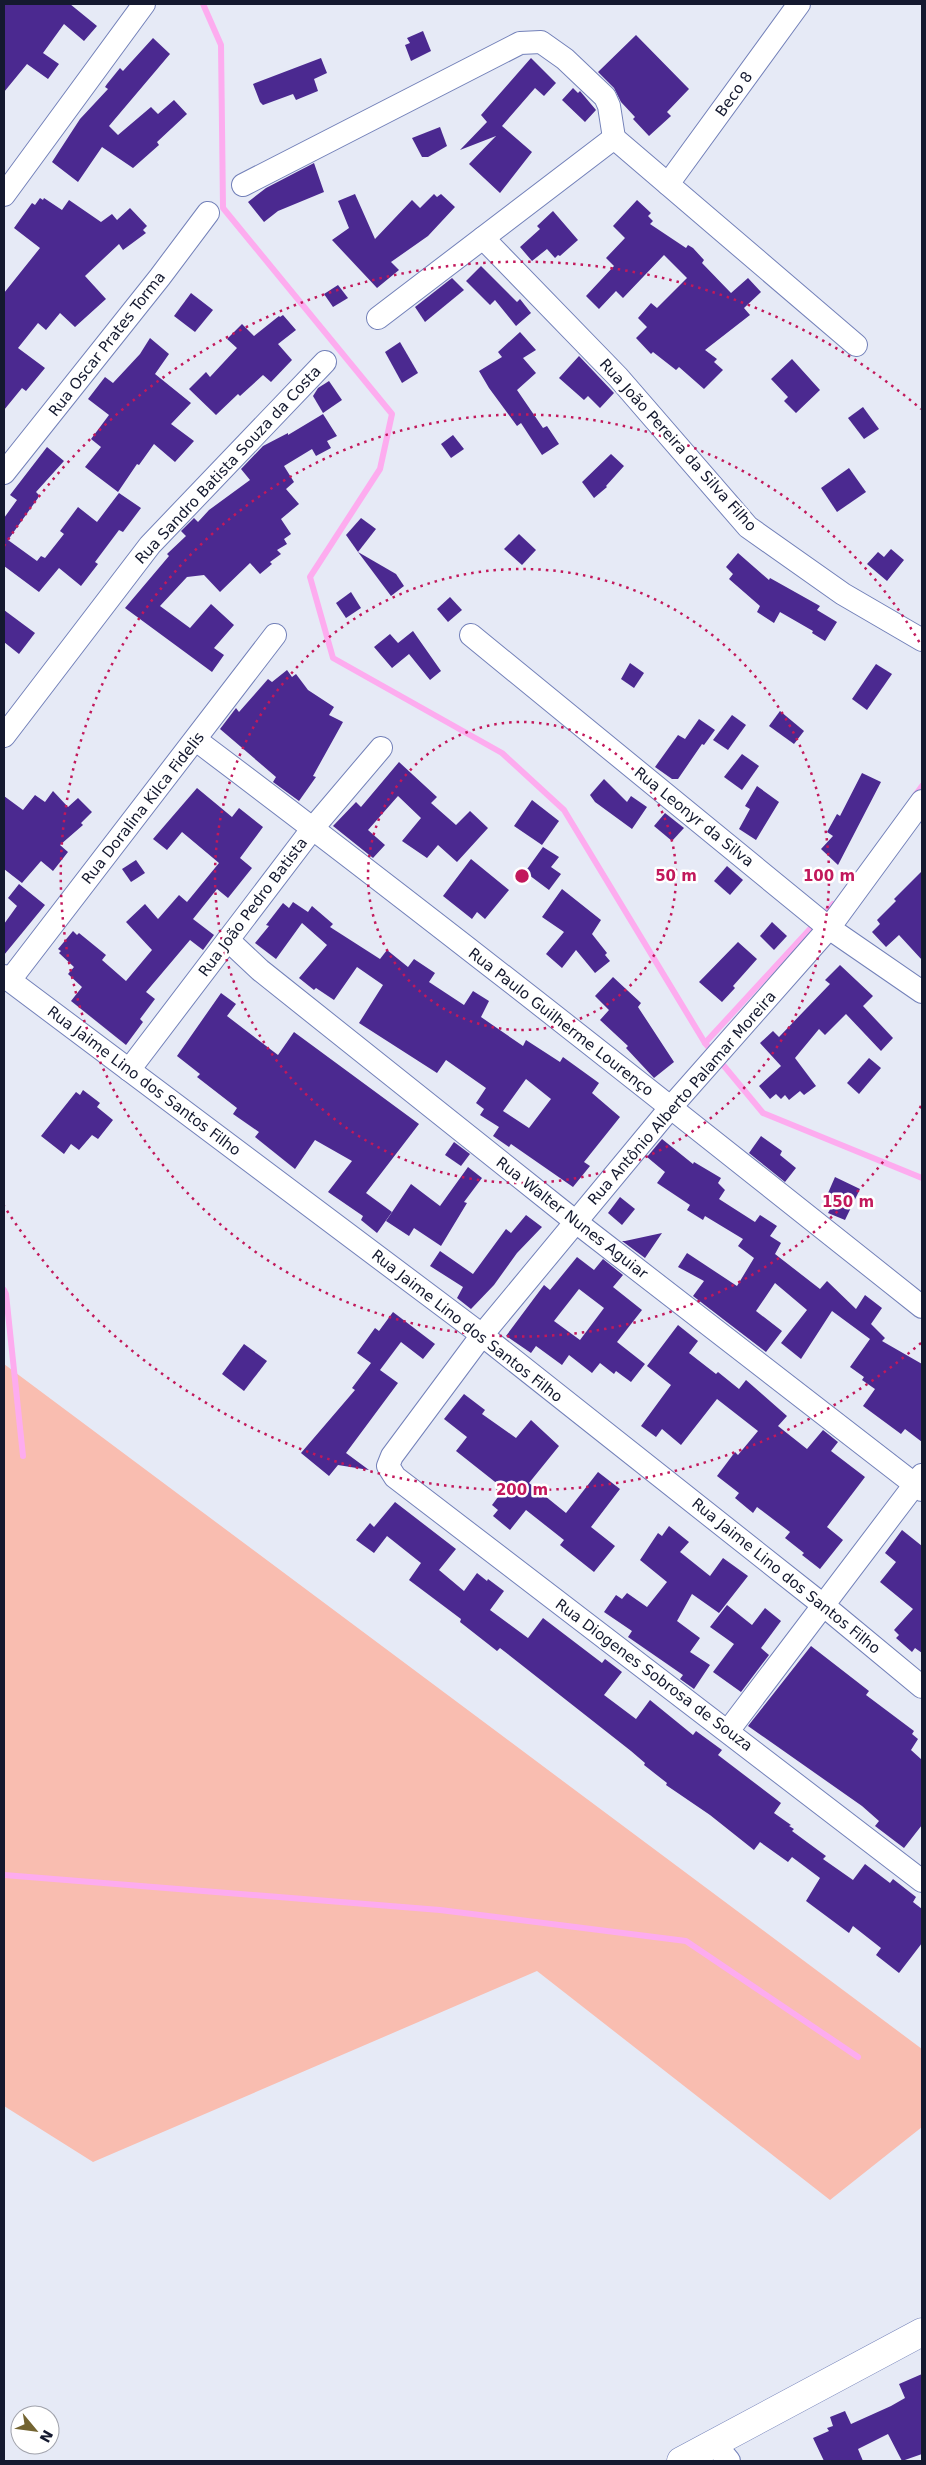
<svg xmlns="http://www.w3.org/2000/svg" width="926" height="2465" font-family="'DejaVu Sans',sans-serif">
  <style>
    .green { fill: #f9bdb0 }
    .lines { fill: none; stroke-linecap: round; stroke-linejoin: round }
    .stream { stroke: #fdacef; stroke-width: 6 }
    .building { fill: #4b2990; fill-rule: evenodd }
    .minor-casing { stroke: #7381b9; stroke-width: 24 }
    .secondary-casing { stroke: #7381b9; stroke-width: 29 }
    .minor { stroke: #fff; stroke-width: 22 }
    .secondary { stroke: #fff; stroke-width: 28 }
    .ring { fill: none; stroke: #c2185b; stroke-width: 2.5; stroke-dasharray: 2.5 5 }
    .labels { text-anchor: middle; dominant-baseline: central; stroke-width: 5; stroke-linejoin: round; paint-order: stroke }
    .street-label { font-size: 15px; fill: #14192f; stroke: #fff }
    .centre { fill: #c2185b; stroke: #fff; stroke-width: 2.5 }
    .ring-label { font-size: 15px; text-anchor: middle; font-weight: bold; fill: #c2185b; stroke: #fff; stroke-width: 5; stroke-linejoin: round; paint-order: stroke }
  </style>
  <rect width="100%" height="100%" fill="#e6eaf6"/>
  <polygon class="green" points="4,1364 922,2049 922,2127 830,2200 537,1971 93,2162 4,2106"/>
  <g class="lines">
    <g class="stream">
      <polyline points="203,4 221,45 223,208 392,414 380,469 310,577 333,658 502,753 564,810 705,1043 763,1113 922,1178"/>
      <polyline points="914,797 922,786"/>
      <polyline points="705,1043 833,904"/>
      <polyline points="4,1290 6,1294 23,1456"/>
      <polyline points="4,1875 440,1910 686,1941 858,2057"/>
    </g>
  </g>
  <g class="building">
    <polygon points="4,4 70,4 97,26 84,41 64,24 43,53 59,64 48,79 27,64 4,92"/>
    <polygon points="423,31 431,51 411,61 405,45 410,43 407,38"/>
    <polygon points="636,35 689,89 667,112 671,116 649,136 633,119 635,117 621,102 614,88 598,72"/>
    <polygon points="153,38 170,54 109,126 118,135 151,107 158,114 174,100 187,114 157,142 159,145 133,168 102,147 78,182 52,162 80,119 108,89 105,87 107,84 120,68 123,71"/>
    <polygon points="321,58 327,73 314,79 318,91 296,100 293,94 263,105 260,102 253,84"/>
    <polygon points="531,58 556,83 544,96 535,88 502,126 532,152 500,193 469,164 496,136 460,150 487,122 481,115"/>
    <polygon points="573,88 578,93 580,91 596,110 585,122 562,100"/>
    <polygon points="440,127 447,146 428,157 422,157 412,138"/>
    <polygon points="314,163 324,192 278,211 264,222 248,202 266,188"/>
    <polygon points="355,194 375,239 412,200 420,208 434,194 437,197 441,194 455,207 428,236 391,262 399,270 377,288 332,240 349,228 338,201"/>
    <polygon points="40,198 43,200 44,198 62,210 69,200 101,222 112,214 117,220 130,208 147,226 143,230 146,233 123,250 119,244 85,276 106,299 75,327 60,313 46,330 38,323 18,348 45,368 26,391 22,388 4,410 4,293 40,248 14,228 32,203 35,205"/>
    <polygon points="637,200 651,213 648,216 653,221 650,224 686,248 688,245 693,248 704,260 702,263 731,293 748,278 761,292 744,308 750,315 705,350 717,359 714,362 723,370 704,389 679,367 676,370 653,352 651,354 636,338 647,327 638,318 651,303 657,308 687,278 664,255 623,298 616,291 599,309 586,296 614,266 606,258 625,238 613,226"/>
    <polygon points="553,211 578,240 560,256 558,255 555,258 547,249 532,261 520,247 540,229 537,226"/>
    <polygon points="481,266 517,302 520,299 531,313 516,326 495,300 490,305 466,281"/>
    <polygon points="452,278 464,290 425,322 415,307"/>
    <polygon points="338,285 348,298 333,307 324,294"/>
    <polygon points="191,293 213,310 195,332 174,316"/>
    <polygon points="283,315 296,330 278,344 292,360 271,382 263,375 240,396 238,394 216,415 189,389 206,372 210,377 237,348 227,339 242,324 254,336 279,316 280,317"/>
    <polygon points="520,332 536,350 523,358 536,373 517,390 543,428 547,426 559,444 542,455 521,423 517,426 489,388 479,371 502,357 498,352"/>
    <polygon points="150,338 169,354 155,374 191,403 171,424 194,441 175,462 154,444 139,465 137,464 118,492 85,467 101,447 91,439 109,415 88,399 105,377 113,383 140,354"/>
    <polygon points="400,342 418,373 402,383 385,352"/>
    <polygon points="579,356 614,393 600,408 588,396 584,400 559,378"/>
    <polygon points="792,359 820,390 796,413 784,401 788,397 771,379"/>
    <polygon points="329,381 342,400 323,413 313,396 318,388"/>
    <polygon points="863,407 879,429 864,439 848,418"/>
    <polygon points="323,414 337,436 327,441 331,448 316,456 312,449 284,466 294,482 286,489 299,504 281,519 291,534 284,539 287,544 277,550 281,554 270,562 272,564 260,574 250,563 220,592 204,575 187,577 160,606 190,628 211,604 234,625 214,648 224,655 212,672 125,608 169,556 167,554 186,536 181,531 194,518 198,522 209,510 250,480 241,469 263,446 288,433 288,435"/>
    <polygon points="453,435 464,449 451,458 441,444"/>
    <polygon points="47,447 64,461 36,492 39,495 38,498 8,540 37,561 41,556 45,558 64,534 60,531 78,507 97,522 119,493 141,508 123,532 119,530 95,562 98,564 81,586 59,568 39,592 4,566 4,518 17,500 10,495"/>
    <polygon points="611,454 624,466 606,486 607,487 594,498 582,482"/>
    <polygon points="849,468 866,492 837,512 821,488"/>
    <polygon points="361,518 376,529 358,552 346,535"/>
    <polygon points="519,534 536,550 522,565 504,549"/>
    <polygon points="891,549 904,560 887,581 867,564 878,552 884,557"/>
    <polygon points="358,552 396,574 404,586 391,596"/>
    <polygon points="738,553 769,580 770,578 820,606 817,610 837,622 825,641 812,633 813,631 780,612 774,623 757,612 760,606 729,579 733,574 726,567"/>
    <polygon points="351,592 361,608 346,618 336,603"/>
    <polygon points="450,597 462,610 448,622 437,609"/>
    <polygon points="4,610 35,633 19,654 4,642"/>
    <polygon points="413,631 441,671 430,680 409,654 392,668 374,647 390,634 398,643"/>
    <polygon points="630,663 644,673 634,688 621,679"/>
    <polygon points="876,664 892,674 867,710 852,699"/>
    <polygon points="287,670 292,677 296,674 308,690 334,707 329,715 343,722 313,776 316,777 299,801 273,782 276,777 220,729 236,708 239,712 268,679 272,682"/>
    <polygon points="780,711 804,731 794,744 769,726"/>
    <polygon points="732,715 746,725 728,750 713,740"/>
    <polygon points="699,719 715,730 704,745 702,744 678,779 672,779 655,767 678,735 685,739"/>
    <polygon points="742,754 759,766 742,790 724,777"/>
    <polygon points="399,762 437,797 431,803 456,825 470,811 488,828 457,862 438,845 427,858 402,841 421,818 398,796 368,830 385,845 373,858 333,826 356,802 361,807"/>
    <polygon points="862,773 881,782 838,865 821,849 833,836 827,832 837,814 840,816"/>
    <polygon points="604,779 627,802 631,796 647,807 632,829 595,802 590,795"/>
    <polygon points="757,786 779,802 756,840 739,829 750,809 745,806"/>
    <polygon points="197,788 232,817 239,808 263,827 240,858 252,868 228,898 217,889 193,919 214,935 203,950 190,940 146,992 155,999 140,1019 143,1022 126,1045 71,1001 82,987 68,974 74,967 59,953 61,951 58,949 73,931 77,935 79,933 106,955 102,960 126,981 152,950 126,922 145,904 158,919 179,895 187,902 219,863 182,832 167,850 153,839"/>
    <polygon points="53,791 68,807 78,798 92,812 81,823 83,825 60,845 68,852 53,871 41,861 22,883 4,869 4,796 23,810 35,795 45,802"/>
    <polygon points="532,800 559,821 542,845 514,826"/>
    <polygon points="665,813 684,828 672,841 654,826"/>
    <polygon points="543,847 559,857 551,867 561,874 549,890 525,872"/>
    <polygon points="471,859 509,890 485,919 477,912 472,919 443,896"/>
    <polygon points="136,860 145,873 131,882 122,869"/>
    <polygon points="727,866 743,880 730,895 714,881"/>
    <polygon points="922,871 922,960 899,935 886,947 872,932 880,924 877,920 896,901 894,899"/>
    <polygon points="19,884 45,905 4,955 4,924 17,906 8,898"/>
    <polygon points="562,889 601,920 592,934 607,953 605,955 610,961 595,973 576,950 562,968 546,954 564,932 542,917"/>
    <path d="M293 902 308 912 312 906 333 924 330 927 380 959 387 950 408 967 414 959 435 973 429 982 464 1005 473 991 489 1001 481 1017 523 1046 526 1040 560 1062 563 1057 599 1083 592 1093 620 1117 584 1162 590 1166 573 1187 511 1144 509 1147 493 1136 499 1127 480 1115 484 1109 476 1103 486 1088 446 1060 437 1073 359 1023 383 985 357 967 334 1000 316 988 314 990 299 978 327 945 302 923 276 959 255 943 269 926 266 925 283 903 289 908ZM526 1079 551 1099 529 1128 503 1111Z"/>
    <polygon points="772,922 787,936 774,950 760,936"/>
    <polygon points="738,942 757,959 733,986 735,988 722,1002 699,982"/>
    <polygon points="840,965 873,996 863,1006 893,1038 881,1051 846,1014 825,1035 819,1029 795,1058 816,1086 804,1095 800,1091 789,1100 785,1095 781,1099 776,1094 770,1099 759,1086 781,1066 760,1043 773,1031 779,1037 830,984 825,980"/>
    <polygon points="613,977 641,1003 638,1007 674,1062 654,1078 626,1048 628,1046 600,1020 609,1010 595,996"/>
    <polygon points="221,993 236,1004 227,1016 278,1055 294,1032 419,1124 366,1193 392,1212 377,1233 361,1220 363,1216 328,1192 352,1161 315,1140 295,1169 255,1137 259,1132 233,1114 237,1108 197,1077 200,1074 177,1056"/>
    <polygon points="869,1058 881,1068 859,1094 847,1083"/>
    <polygon points="83,1090 100,1103 97,1107 113,1120 98,1139 92,1135 79,1150 71,1144 64,1154 41,1136 76,1092 80,1095"/>
    <polygon points="761,1136 782,1151 780,1155 796,1168 785,1182 749,1153"/>
    <polygon points="662,1139 693,1164 694,1162 721,1178 718,1183 725,1190 719,1199 755,1222 760,1215 777,1226 770,1236 781,1243 775,1254 820,1289 827,1281 856,1309 865,1295 882,1308 871,1324 885,1338 882,1341 922,1364 922,1442 905,1429 901,1434 863,1406 875,1389 862,1380 864,1377 850,1367 870,1339 832,1311 801,1359 781,1343 807,1310 775,1283 756,1311 782,1331 766,1352 693,1296 704,1281 678,1267 687,1253 737,1286 754,1258 738,1246 743,1239 705,1216 703,1220 687,1210 690,1205 657,1183 665,1172 647,1157"/>
    <polygon points="454,1142 470,1154 461,1166 445,1155"/>
    <polygon points="468,1167 482,1178 464,1202 467,1203 441,1246 414,1228 409,1236 386,1221 411,1184 440,1206"/>
    <polygon points="835,1177 860,1189 845,1220 828,1213 833,1204 825,1200"/>
    <polygon points="620,1197 635,1209 622,1225 608,1213"/>
    <polygon points="526,1215 542,1227 517,1253 494,1285 471,1309 457,1298 463,1287 430,1266 440,1251 473,1274 506,1229 511,1233"/>
    <polygon points="662,1233 645,1258 622,1241 625,1241"/>
    <path d="M577 1257 594 1270 603 1259 623 1275 613 1287 642 1310 617 1342 645 1364 631 1382 616 1371 614 1374 600 1363 592 1373 569 1355 562 1365 536 1346 531 1353 506 1336 544 1285 550 1290ZM579 1289 604 1308 580 1340 554 1321Z"/>
    <polygon points="393,1312 435,1344 423,1359 401,1342 380,1370 398,1383 346,1453 369,1470 338,1465 329,1476 301,1453 355,1390 352,1388 371,1363 357,1353 375,1328 379,1331"/>
    <polygon points="678,1325 698,1341 689,1353 716,1374 718,1372 739,1389 746,1380 787,1416 778,1426 807,1449 823,1430 838,1442 831,1451 865,1477 827,1527 843,1540 820,1569 802,1555 804,1553 785,1538 790,1532 757,1507 753,1513 735,1498 739,1493 717,1476 735,1452 738,1455 758,1431 717,1399 681,1445 662,1429 656,1437 641,1426 671,1385 647,1366"/>
    <polygon points="244,1344 267,1361 244,1391 222,1374"/>
    <polygon points="464,1394 485,1410 482,1414 516,1438 531,1420 559,1446 529,1483 566,1513 598,1472 620,1489 591,1527 615,1546 594,1572 560,1545 564,1540 526,1510 510,1530 493,1516 498,1510 492,1505 504,1489 456,1451 467,1437 444,1419"/>
    <polygon points="395,1502 456,1549 439,1570 464,1591 477,1573 487,1581 488,1579 504,1591 490,1610 528,1638 543,1618 602,1663 605,1659 622,1672 604,1695 636,1719 650,1700 693,1735 696,1731 722,1750 718,1755 781,1803 774,1813 791,1825 789,1826 794,1829 792,1831 826,1856 823,1859 853,1880 865,1864 890,1883 893,1879 916,1897 913,1902 922,1909 922,1943 899,1973 876,1955 881,1948 853,1926 849,1933 806,1901 820,1878 792,1857 788,1862 760,1842 754,1850 710,1815 666,1785 667,1783 644,1765 645,1763 631,1751 500,1648 497,1651 460,1622 461,1619 409,1580 421,1563 387,1536 374,1553 356,1540 370,1523 374,1527"/>
    <polygon points="669,1526 689,1542 680,1552 710,1576 723,1558 748,1576 719,1613 692,1594 677,1621 700,1638 690,1652 710,1665 694,1689 680,1679 683,1675 628,1637 632,1631 604,1612 616,1595 622,1599 627,1593 647,1607 667,1582 640,1560 658,1533 662,1536"/>
    <polygon points="902,1530 922,1546 922,1653 915,1648 912,1652 896,1638 899,1635 894,1630 913,1609 880,1582 896,1562 885,1553"/>
    <polygon points="727,1605 752,1625 765,1608 781,1621 761,1648 769,1655 741,1692 713,1672 734,1644 710,1627"/>
    <polygon points="811,1646 869,1691 866,1695 914,1731 912,1734 918,1739 911,1750 922,1760 922,1825 904,1848 875,1826 879,1821 862,1806 748,1726"/>
    <polygon points="922,2374 922,2454 902,2461 888,2434 858,2449 863,2461 824,2461 813,2438 829,2431 827,2428 833,2426 830,2417 845,2411 851,2424 891,2406 905,2398 899,2384"/>
  </g>
  <g class="lines">
    <g class="minor-casing">
      <g id="minor">
        <polyline points="668,184 799,4"/>
        <polyline points="243,185 520,43 541,42 565,59 605,97 609,106 614,138"/>
        <polyline points="4,195 144,4"/>
        <polyline points="483,238 618,377 748,527 843,594 922,640"/>
        <polyline points="378,318 614,138 856,345"/>
        <polyline points="4,473 160,277 208,213"/>
        <polyline points="471,635 829,928 922,992"/>
        <polyline points="4,736 150,545 325,362"/>
        <path d="M196 740C442 925 682 1116 922 1307"/>
        <polyline points="922,801 829,928 671,1107 482,1335 392,1456 388,1466 395,1477 922,1881"/>
        <polyline points="228,940 260,970 576,1222 922,1490"/>
        <polyline points="4,976 482,1335 823,1605 922,1687"/>
        <polyline points="10,980 275,635"/>
        <polyline points="129,1070 313,828 381,748"/>
        <polyline points="728,1731 922,1475"/>
        <polyline points="715,2444 729,2461"/>
      </g>
    </g>
    <g class="secondary-casing">
      <polyline id="secondary" points="681,2461 922,2332"/>
    </g>
    <use href="#minor" class="minor"/>
    <use href="#secondary" class="secondary"/>
  </g>
  <g class="ring">
    <circle cx="522" cy="876" r="154"/>
    <circle cx="522" cy="876" r="307"/>
    <path d="M921 1106A461 461 0 1 1 921 645"/>
    <path d="M921 1343A614 614 0 0 1 4 1206M4 546A614 614 0 0 1 921 409"/>
  </g>
  <g class="labels">
    <g class="street-label">
      <text transform="translate(734 94) rotate(-54)">Beco 8</text>
      <text transform="translate(107 344) rotate(-52)">Rua Oscar Prates Torma</text>
      <text transform="translate(678 445) rotate(48)">Rua João Pereira da Silva Filho</text>
      <text transform="translate(228 465) rotate(-47)">Rua Sandro Batista Souza da Costa</text>
      <text transform="translate(143 808) rotate(-52)">Rua Doralina Kilca Fidelis</text>
      <text transform="translate(694 817) rotate(39)">Rua Leonyr da Silva</text>
      <text transform="translate(253 907) rotate(-53)">Rua João Pedro Batista</text>
      <text transform="translate(561 1022) rotate(38)">Rua Paulo Guilherme Lourenço</text>
      <text transform="translate(144 1081) rotate(37)">Rua Jaime Lino dos Santos Filho</text>
      <text transform="translate(682 1098) rotate(-49)">Rua Antônio Alberto Palamar Moreira</text>
      <text transform="translate(572 1218) rotate(38)">Rua Walter Nunes Aguiar</text>
      <text transform="translate(467 1326) rotate(38)">Rua Jaime Lino dos Santos Filho</text>
      <text transform="translate(786 1576) rotate(39)">Rua Jaime Lino dos Santos Filho</text>
      <text transform="translate(654 1675) rotate(37)">Rua Diogenes Sobrosa de Souza</text>
    </g>
  </g>
  <circle cx="522" cy="876" r="8" class="centre"/>
  <g class="ring-label">
    <text x="676" y="881">50 m</text>
    <text x="829" y="881">100 m</text>
    <text x="848" y="1207">150 m</text>
    <text x="522" y="1495">200 m</text>
  </g>
  <rect width="926" height="2465" fill="none" stroke="#14192f" stroke-width="10"/>
  <g transform="translate(35 2430) rotate(119)"><circle r="24" fill="#ffffff" stroke="#a1a3ac"/>
  <path d="M0-4L9 19L0 12L-9 19Z" fill="#736431"/>
  <text y="-8" font-size="14" font-weight="bold" text-anchor="middle" fill="#14192f">N</text>
  </g>
</svg>
